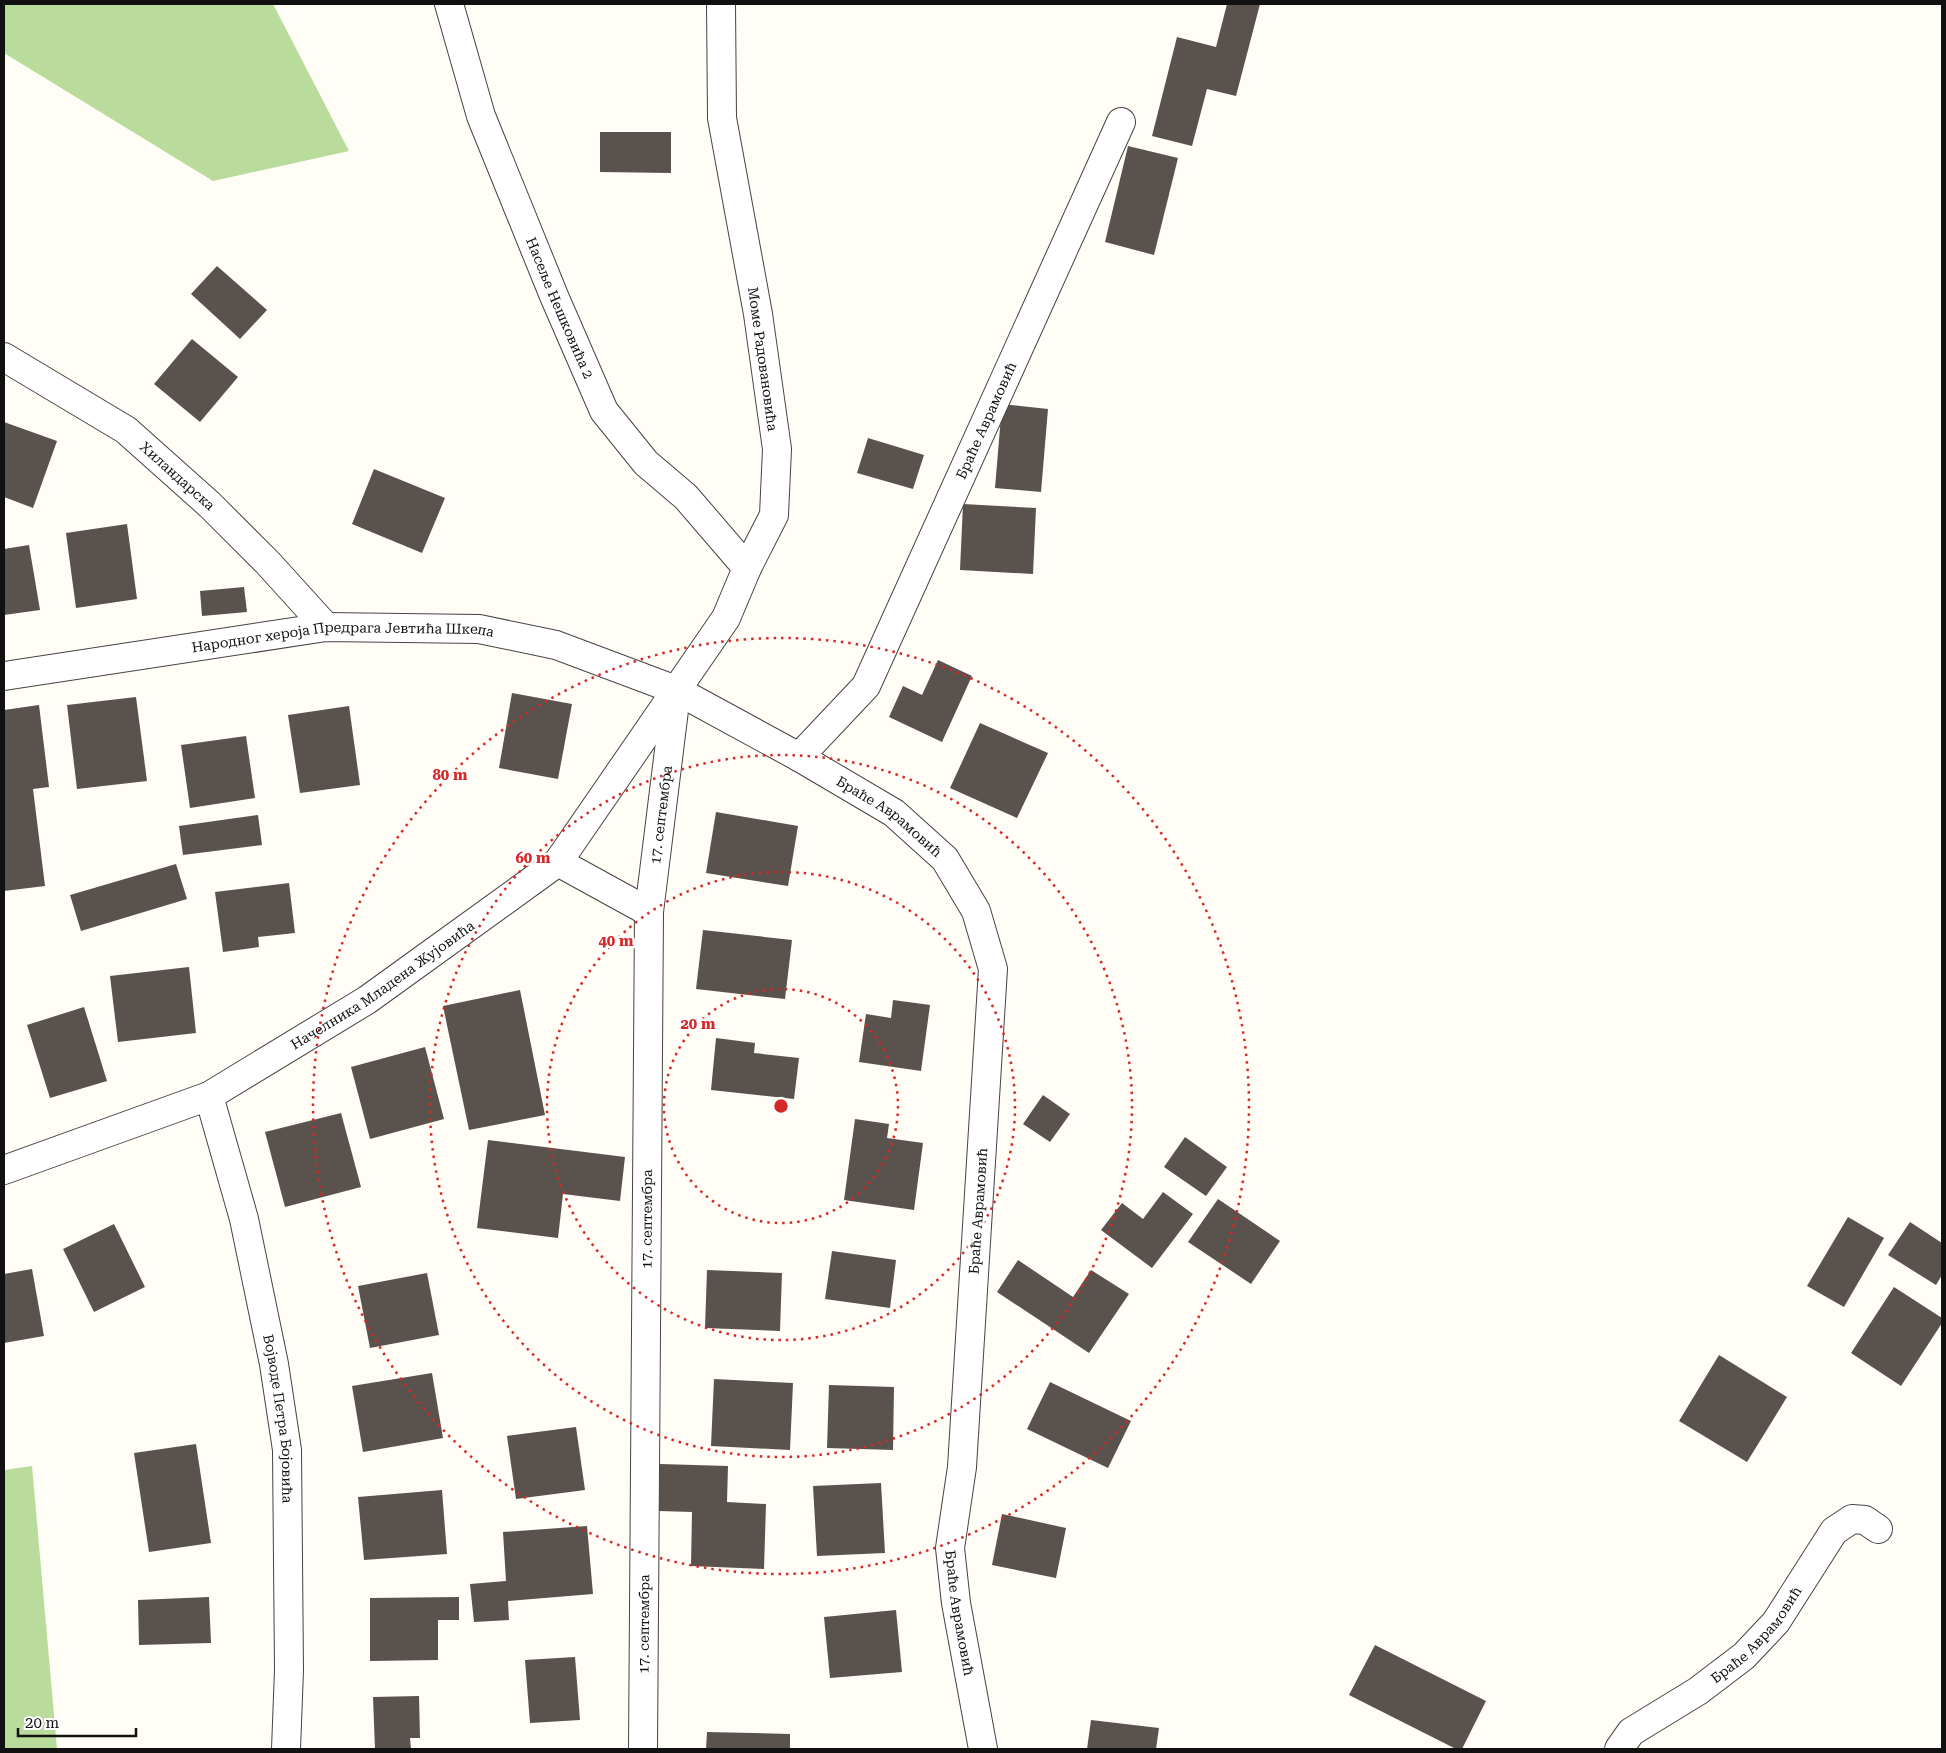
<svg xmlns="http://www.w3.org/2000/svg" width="1946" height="1753" font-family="'Roboto Serif',serif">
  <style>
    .forest { fill: #b9dc9c }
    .building { fill: #5a524d }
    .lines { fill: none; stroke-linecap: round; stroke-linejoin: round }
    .street-casing { stroke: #444; stroke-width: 30 }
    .street { stroke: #fff; stroke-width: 28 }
    .ring { fill: none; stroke: #d62828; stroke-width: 2.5; stroke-dasharray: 2.5 5 }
    .labels { text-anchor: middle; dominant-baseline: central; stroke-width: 5; stroke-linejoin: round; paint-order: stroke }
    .street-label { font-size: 14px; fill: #111; stroke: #fff }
    .centre { fill: #d62828; stroke: #fff; stroke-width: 2.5 }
    .ring-label { font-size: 15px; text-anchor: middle; font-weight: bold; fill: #d62828; stroke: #fff; stroke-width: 5; stroke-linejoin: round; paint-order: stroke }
  </style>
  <rect width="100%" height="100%" fill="#fffdf5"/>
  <g class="forest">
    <polygon points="4,4 273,4 349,151 213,181 4,53"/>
    <polygon points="32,1466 57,1749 4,1749 4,1470"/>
  </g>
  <g class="building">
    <polygon points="1227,4 1260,4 1236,96 1207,89 1192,146 1152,136 1177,37 1216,47"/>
    <polygon points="600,132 671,132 671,173 600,172"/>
    <polygon points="1128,146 1178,158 1154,255 1105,242"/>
    <polygon points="217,266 267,310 240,339 191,294"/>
    <polygon points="192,339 238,377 200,422 154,384"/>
    <polygon points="1002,404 1048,409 1041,492 995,488"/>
    <polygon points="4,422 57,441 33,508 4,497"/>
    <polygon points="868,438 924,455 913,489 857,473"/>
    <polygon points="374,469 445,498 422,553 352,524"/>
    <polygon points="963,504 1036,508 1033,574 960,570"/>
    <polygon points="127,524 137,599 76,608 66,533"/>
    <polygon points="29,545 40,610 4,615 4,549"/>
    <polygon points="244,587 247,612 202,616 200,591"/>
    <polygon points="938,660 972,676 942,742 889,717 903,686 922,695"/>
    <polygon points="512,693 572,704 558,779 499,768"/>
    <polygon points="136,697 147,781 77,789 67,705"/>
    <polygon points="39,705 49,787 33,789 45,886 4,891 4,710"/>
    <polygon points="349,706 360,785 300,793 288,715"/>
    <polygon points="980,723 1048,753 1017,818 950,788"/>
    <polygon points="246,736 255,798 190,808 181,745"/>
    <polygon points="716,812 798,826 788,886 706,873"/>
    <polygon points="258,815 262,845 183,855 179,826"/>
    <polygon points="176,864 187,899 81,931 70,895"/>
    <polygon points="289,883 295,933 258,937 259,947 223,952 215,892"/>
    <polygon points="703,930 792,940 785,999 696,989"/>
    <polygon points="189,967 196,1033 118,1042 110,976"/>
    <polygon points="520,990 545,1115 469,1130 443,1006"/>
    <polygon points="893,1000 930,1005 921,1071 859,1062 866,1014 891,1018"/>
    <polygon points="84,1007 107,1081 50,1098 27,1025"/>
    <polygon points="716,1038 755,1043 754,1053 799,1058 794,1099 711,1090"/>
    <polygon points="425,1047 444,1119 370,1139 351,1067"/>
    <polygon points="1043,1095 1070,1114 1050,1142 1023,1124"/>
    <polygon points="341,1113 361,1187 285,1207 265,1132"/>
    <polygon points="855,1119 889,1124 887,1138 923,1143 914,1210 844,1200"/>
    <polygon points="1185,1137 1227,1167 1206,1196 1164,1167"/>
    <polygon points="488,1140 625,1157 620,1201 563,1194 558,1238 477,1228"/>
    <polygon points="1163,1192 1193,1214 1152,1268 1101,1230 1122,1203 1143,1219"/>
    <polygon points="1218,1199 1280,1241 1251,1284 1188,1242"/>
    <polygon points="1848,1217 1884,1238 1844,1307 1807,1286"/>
    <polygon points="1910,1222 1942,1243 1942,1275 1936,1285 1888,1255"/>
    <polygon points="114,1224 145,1287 94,1312 63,1249"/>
    <polygon points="832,1251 896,1260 890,1308 825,1299"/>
    <polygon points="1018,1260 1073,1297 1091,1270 1129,1294 1089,1353 997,1292"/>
    <polygon points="32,1269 44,1336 4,1343 4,1274"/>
    <polygon points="707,1270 782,1273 780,1331 705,1328"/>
    <polygon points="427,1273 439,1335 370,1348 358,1286"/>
    <polygon points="1894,1287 1942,1318 1942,1323 1901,1386 1851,1353"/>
    <polygon points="1719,1355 1787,1397 1747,1462 1679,1421"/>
    <polygon points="432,1373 443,1438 363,1452 352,1386"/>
    <polygon points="714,1379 793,1383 790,1450 711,1446"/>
    <polygon points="1050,1382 1131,1421 1108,1468 1027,1429"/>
    <polygon points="829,1385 894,1387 893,1450 827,1448"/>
    <polygon points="576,1427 585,1490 516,1499 507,1436"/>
    <polygon points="196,1444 211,1543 149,1552 134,1453"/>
    <polygon points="660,1464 728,1466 727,1502 766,1504 764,1569 691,1566 692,1512 659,1511"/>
    <polygon points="881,1483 885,1553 817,1556 813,1486"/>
    <polygon points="442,1490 447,1554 364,1560 358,1497"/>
    <polygon points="1002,1514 1066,1528 1056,1578 992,1565"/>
    <polygon points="587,1526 593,1594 508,1601 509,1620 474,1622 470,1584 506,1581 503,1532"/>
    <polygon points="209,1597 211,1643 139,1645 138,1600"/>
    <polygon points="459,1597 459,1620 438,1620 438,1660 370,1661 370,1598"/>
    <polygon points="896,1610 902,1672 830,1678 824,1617"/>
    <polygon points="1375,1645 1486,1701 1462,1749 1456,1749 1349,1695"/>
    <polygon points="575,1657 580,1720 530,1723 525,1660"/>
    <polygon points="419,1696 420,1738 410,1738 411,1749 375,1749 373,1697"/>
    <polygon points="1091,1720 1159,1728 1156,1749 1087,1749"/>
    <polygon points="707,1732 790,1734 790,1749 706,1749"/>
  </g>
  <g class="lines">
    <g class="street-casing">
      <g id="street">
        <path id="s1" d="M449 4 481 116 554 296 604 411 646 463 686 497 747 568"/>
        <path id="s2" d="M4 357 126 430 210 505 268 563 326 627"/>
        <path id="s3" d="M4 676 326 627 479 629 556 645 676 690 799 757 894 813 945 859 976 911 993 969 962 1467 950 1548 956 1603 983 1749"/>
        <path id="s4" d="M799 757 866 686 1121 122"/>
        <polyline points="558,862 649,912"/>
        <path id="s5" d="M209 1096 244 1219 274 1364 287 1450 289 1670 286 1749"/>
        <path id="s6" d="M4 1170 209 1096 367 1000 558 862 726 618 747 568 774 515 777 449 758 314 722 118 721 4"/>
        <path id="s7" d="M643 1749 649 912 676 694"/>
        <path id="s8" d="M1619 1749 1631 1732 1698 1691 1744 1656 1776 1622 1834 1531 1852 1519 1865 1520 1878 1529"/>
      </g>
    </g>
    <use href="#street" class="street"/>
  </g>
  <g class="ring">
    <circle cx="781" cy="1106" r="117"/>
    <circle cx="781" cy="1106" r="234"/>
    <circle cx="781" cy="1106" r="351"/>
    <circle cx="781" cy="1106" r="468"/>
  </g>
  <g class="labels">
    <g class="street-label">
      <text stroke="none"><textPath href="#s1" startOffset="324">Насеље Нешковића 2</textPath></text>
      <text transform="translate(763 359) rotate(82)">Моме Радовановића</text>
      <text stroke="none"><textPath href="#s4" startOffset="389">Браће Аврамовић</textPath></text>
      <text stroke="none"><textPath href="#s2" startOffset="211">Хиландарска</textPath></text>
      <text stroke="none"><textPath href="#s3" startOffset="342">Народног хероја Предрага Јевтића Шкепа</textPath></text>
      <text stroke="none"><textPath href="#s7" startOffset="935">17. септембра</textPath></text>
      <text stroke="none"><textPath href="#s3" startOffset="934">Браће Аврамовић</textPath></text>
      <text stroke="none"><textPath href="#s6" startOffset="424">Начелника Младена Жујовића</textPath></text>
      <text transform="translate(978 1211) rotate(-86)">Браће Аврамовић</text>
      <text stroke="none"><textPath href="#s7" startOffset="530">17. септембра</textPath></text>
      <text stroke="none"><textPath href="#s5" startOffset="331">Војводе Петра Бојовића</textPath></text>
      <text stroke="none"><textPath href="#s3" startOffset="1772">Браће Аврамовић</textPath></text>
      <text stroke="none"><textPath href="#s7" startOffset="125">17. септембра</textPath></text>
      <text stroke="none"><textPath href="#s8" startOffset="181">Браће Аврамовић</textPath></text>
    </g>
  </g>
  <circle cx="781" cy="1106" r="8" class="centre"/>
  <g class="ring-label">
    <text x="450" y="780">80 m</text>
    <text x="533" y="863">60 m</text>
    <text x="616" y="946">40 m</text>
    <text x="698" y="1029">20 m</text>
  </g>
  <rect width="1946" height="1753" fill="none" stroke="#111111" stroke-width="10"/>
  <path d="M18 1728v8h118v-8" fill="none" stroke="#111111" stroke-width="2.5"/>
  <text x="25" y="1728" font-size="15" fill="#111111" stroke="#ffffff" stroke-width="4" paint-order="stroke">20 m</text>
</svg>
